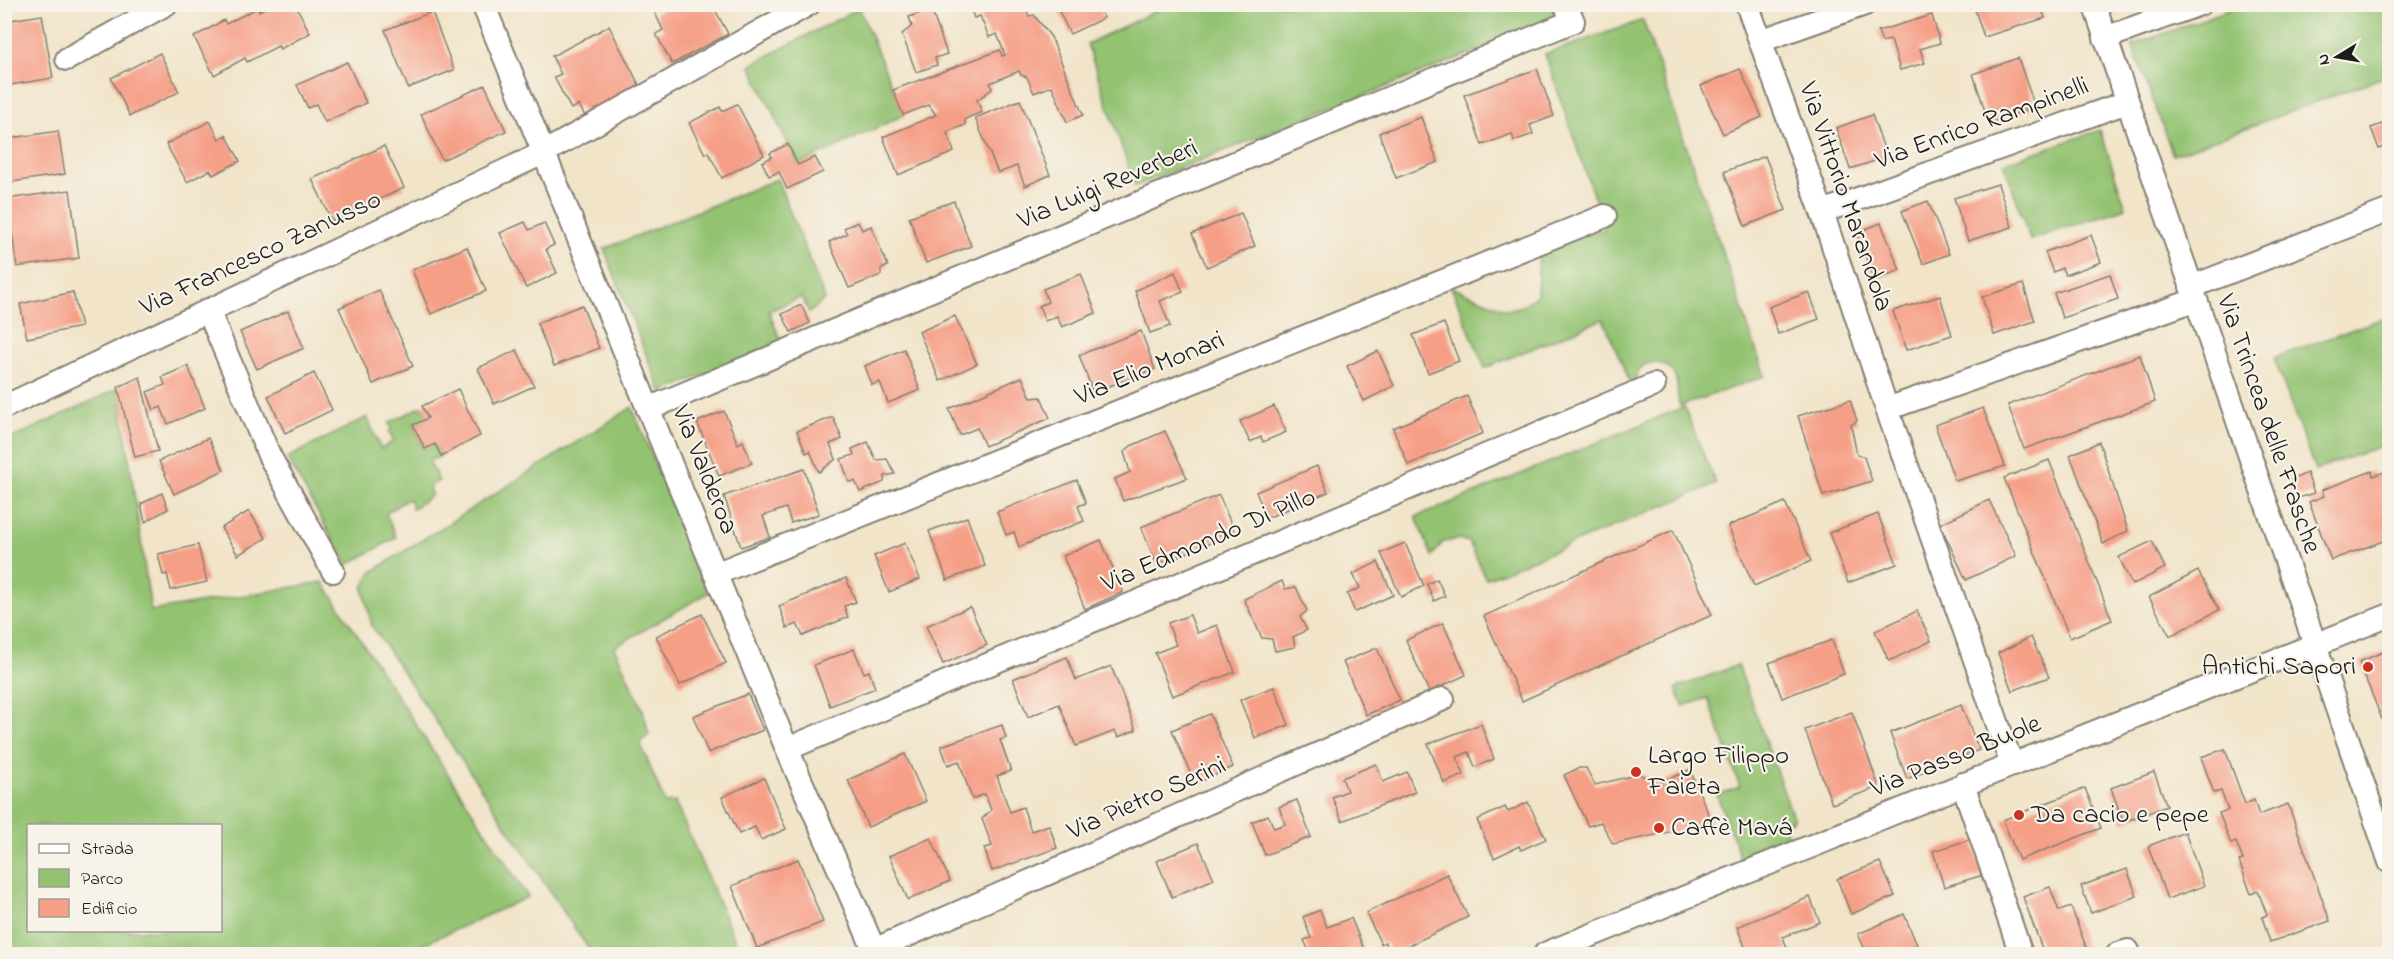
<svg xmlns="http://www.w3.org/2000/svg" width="2394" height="959" font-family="'Indie Flower',sans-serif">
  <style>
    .green { fill: #93c271; stroke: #586f46; stroke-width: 1.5; fill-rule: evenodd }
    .building { fill: #f69f87 }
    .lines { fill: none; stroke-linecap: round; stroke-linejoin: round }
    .minor-casing { stroke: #868072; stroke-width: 26 }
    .minor { stroke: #fff; stroke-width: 22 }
    .poi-dot { fill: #c8321e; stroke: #f7f3e8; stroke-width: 2 }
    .labels { text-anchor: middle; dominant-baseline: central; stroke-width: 4.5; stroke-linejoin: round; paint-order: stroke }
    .street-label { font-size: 27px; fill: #1c1c1c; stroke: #f7f3e8 }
    .poi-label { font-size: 27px; fill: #1c1c1c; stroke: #f7f3e8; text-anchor: start }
  </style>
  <rect width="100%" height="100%" fill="#f7f3e8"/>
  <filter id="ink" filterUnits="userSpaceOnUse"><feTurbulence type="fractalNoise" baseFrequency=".0167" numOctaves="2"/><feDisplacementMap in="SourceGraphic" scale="12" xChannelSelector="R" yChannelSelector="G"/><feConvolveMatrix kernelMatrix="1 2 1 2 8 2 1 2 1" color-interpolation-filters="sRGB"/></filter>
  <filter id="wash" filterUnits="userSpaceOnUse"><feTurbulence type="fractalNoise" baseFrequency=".008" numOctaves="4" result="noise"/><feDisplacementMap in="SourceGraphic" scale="24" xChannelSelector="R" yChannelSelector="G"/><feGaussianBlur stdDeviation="1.35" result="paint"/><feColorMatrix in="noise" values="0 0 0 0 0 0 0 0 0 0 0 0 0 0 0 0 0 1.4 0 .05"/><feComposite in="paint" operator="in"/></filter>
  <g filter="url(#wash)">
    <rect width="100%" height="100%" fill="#f1e4c9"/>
    <g class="green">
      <polygon points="1551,4 1558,19 1135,186 1087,44 1168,5"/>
      <polygon points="2242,5 2389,5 2389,75 2173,155 2132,45"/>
      <polygon points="859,8 904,115 798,165 750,65"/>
      <path d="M1643 20 1765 376 1680 406C1676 396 1679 386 1675 377 1671 366 1654 358 1643 366 1637 371 1635 379 1632 387L1603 319 1485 368 1451 287 1507 310 1522 306 1537 295 1539 250 1605 229 1545 54Z"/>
      <polygon points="2100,130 2126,208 2030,240 2004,163"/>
      <polygon points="777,179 825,299 809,313 802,297 769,311 782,344 661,392 604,249"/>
      <polygon points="2389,316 2389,443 2315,470 2274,358"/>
      <path d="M119 388 151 611 323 582 528 897 401 954H5L4 442ZM28 826H220V930H28Z"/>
      <polygon points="422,406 428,418 413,425 424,449 435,444 441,456 429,461 439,481 431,485 429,490 432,495 412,509 410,500 406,500 386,513 396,538 347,565 287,458 367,417 381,449 394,441 389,432 391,428 389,423"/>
      <polygon points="632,407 708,593 614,647 643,710 649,735 640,742 665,803 675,802 741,954 592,954 372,626 363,588 370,573"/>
      <polygon points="1684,407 1716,484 1486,579 1469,542 1459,539 1443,542 1432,556 1416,517"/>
      <polygon points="1738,665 1794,820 1783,824 1791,841 1741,860 1717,795 1740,787 1708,698 1683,706 1676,688"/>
    </g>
    <g id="blocks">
      <g class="building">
        <polygon points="272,4 295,4 310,33 280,49 278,46 247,62 245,58 214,75 194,37 224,20 226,24 257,8 259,11"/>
        <polygon points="670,4 712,4 728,34 672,64 656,34 663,30 655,13"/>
        <polygon points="969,4 1024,4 1029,16 1034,15 1051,37 1083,115 1067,122 1052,86 1034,93 1027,77 1021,75 1019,71 990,83 992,89 977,100 982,112 965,119 965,125 947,132 954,152 898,175 883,137 936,115 929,105 903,115 893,90 1000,50 1002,56 1005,55 997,34 989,37 980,16 974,18"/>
        <polygon points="1973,4 2040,4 2045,18 1984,37"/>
        <polygon points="1056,5 1098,5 1104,18 1070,34"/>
        <polygon points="931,9 947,54 935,58 937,65 916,72 902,34 912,26 909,17"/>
        <polygon points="432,12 454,70 408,88 385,30"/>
        <polygon points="42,15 53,78 4,86 4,21"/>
        <polygon points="1932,15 1940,43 1920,49 1925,63 1900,70 1891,40 1882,42 1878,31"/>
        <polygon points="609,26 640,87 585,116 579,105 571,109 554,77 561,74 552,56"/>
        <polygon points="160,53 179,92 130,116 111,78"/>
        <polygon points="2018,58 2035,107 1989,123 1973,74"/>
        <polygon points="347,62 366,103 325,122 316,104 308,108 297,85"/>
        <polygon points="1537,69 1554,116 1530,125 1533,134 1514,141 1512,134 1482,145 1464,95"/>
        <polygon points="1740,69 1762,117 1723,134 1701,86"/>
        <polygon points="485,85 506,131 442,160 421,114"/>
        <polygon points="1020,100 1050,175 1025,186 1017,166 998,173 975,118"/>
        <polygon points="737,104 764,155 722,178 708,152 705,154 689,123 720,107 722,111"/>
        <polygon points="1872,115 1887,157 1850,169 1836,128"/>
        <polygon points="1421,117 1438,162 1396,178 1379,133"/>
        <polygon points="210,121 219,139 226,135 240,161 213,175 210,170 187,182 166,144"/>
        <polygon points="2390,121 2390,144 2379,149 2371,128"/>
        <polygon points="58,131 65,174 5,183 5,139"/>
        <polygon points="788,144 798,165 815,157 823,172 787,189 779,172 769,176 762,162 772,157 770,153"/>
        <polygon points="384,146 404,188 332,221 312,179"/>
        <polygon points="1765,156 1786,210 1745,226 1724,172"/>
        <polygon points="1998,184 2012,227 1968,241 1954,198"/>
        <polygon points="70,190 79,258 17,267 7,199"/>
        <polygon points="954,201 971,246 926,263 909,217"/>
        <polygon points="1928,201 1949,254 1923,264 1902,211"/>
        <polygon points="1241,213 1255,246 1207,267 1192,234"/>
        <polygon points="525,222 529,230 544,223 554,245 546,249 557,273 526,288 500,233"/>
        <polygon points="858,222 862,230 871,226 888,266 881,269 881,275 849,288 829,242 847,234 844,228"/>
        <polygon points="1881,223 1900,270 1875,280 1856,233"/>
        <polygon points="2091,235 2101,262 2065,275 2062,268 2053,272 2045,252"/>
        <polygon points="467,247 486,291 431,314 412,270"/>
        <polygon points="1175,272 1183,292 1160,301 1170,326 1150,333 1135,291"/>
        <polygon points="1081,274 1096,313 1062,327 1057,316 1045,321 1039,306 1048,302 1043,289"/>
        <polygon points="2110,274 2118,299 2062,318 2054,293"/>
        <polygon points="2023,284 2035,321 1994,335 1982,297"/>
        <polygon points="379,290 413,366 373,384 339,308"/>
        <polygon points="73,292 81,327 27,338 20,304"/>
        <polygon points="1809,292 1819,319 1778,334 1769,307"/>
        <polygon points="1940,296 1952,335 1906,350 1893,311"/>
        <polygon points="582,305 599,348 554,366 537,323"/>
        <polygon points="801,305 810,323 791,332 782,314"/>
        <polygon points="288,311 304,348 257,369 240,332"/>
        <polygon points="955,316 977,364 940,381 919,332"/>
        <polygon points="1444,323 1459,361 1428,373 1413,335"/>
        <polygon points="1141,331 1155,369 1093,392 1079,355"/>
        <polygon points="904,349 920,390 888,403 880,382 872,385 865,366"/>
        <polygon points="517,350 534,386 494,404 478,368"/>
        <polygon points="1378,351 1394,386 1364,401 1347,366"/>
        <polygon points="2140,355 2155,402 2024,449 2008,405"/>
        <polygon points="188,366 205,408 168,424 161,407 154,410 147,392 165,385 162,377"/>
        <polygon points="314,373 332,410 285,433 268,396"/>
        <polygon points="140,377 158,451 135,457 118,387"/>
        <polygon points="1022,377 1031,398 1041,397 1050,418 985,446 977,428 960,435 949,409"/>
        <polygon points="458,389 480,436 441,456 435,444 425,449 413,425 428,418 422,406"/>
        <polygon points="1467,396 1483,433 1408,465 1393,428"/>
        <polygon points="1850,400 1857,421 1851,425 1857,455 1864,457 1872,481 1823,496 1798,416"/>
        <polygon points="1274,406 1286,432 1263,442 1261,437 1250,442 1240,421"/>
        <polygon points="1983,408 2005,466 1955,481 1935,425"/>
        <polygon points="724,411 738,444 743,441 752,463 719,476 697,422"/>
        <polygon points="833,417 842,439 830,444 836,459 819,472 810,451 806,453 797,431"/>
        <polygon points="1165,431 1187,478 1123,501 1115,479 1130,472 1124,452 1131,446"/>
        <polygon points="208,438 224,470 174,494 159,461"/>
        <polygon points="868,442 876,460 887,459 895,474 885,476 884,482 860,492 855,481 849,482 841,459 854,455 852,449"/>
        <polygon points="2099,442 2128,531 2103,544 2070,455"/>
        <polygon points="2049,460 2112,620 2070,638 2004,478"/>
        <polygon points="1317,466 1328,492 1267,518 1256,492"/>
        <polygon points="804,469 819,514 791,523 786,508 763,516 770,537 741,547 724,496"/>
        <polygon points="2390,470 2390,549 2386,540 2331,560 2309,502 2324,496 2322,490 2372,471 2373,476"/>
        <polygon points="2307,473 2314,493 2295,499 2289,481"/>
        <polygon points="1077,480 1086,503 1078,506 1084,521 1019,547 1014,532 1006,535 997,512"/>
        <polygon points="162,493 168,509 145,522 141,504"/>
        <polygon points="1219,495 1235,533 1157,565 1141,527"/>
        <polygon points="1989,500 2016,556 1966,580 1940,524"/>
        <polygon points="1785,502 1811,561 1754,586 1728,526"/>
        <polygon points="249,511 266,538 238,555 221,528"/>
        <polygon points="1878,514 1897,564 1848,583 1829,533"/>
        <polygon points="967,517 985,566 947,580 929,531"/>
        <polygon points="1673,530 1712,615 1522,701 1484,616"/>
        <polygon points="1101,540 1123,592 1085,609 1063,556"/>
        <polygon points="2152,541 2165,568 2132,585 2119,557"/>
        <polygon points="905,543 920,579 889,592 874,556"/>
        <polygon points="1405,543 1424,586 1401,597 1381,553"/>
        <polygon points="198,545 207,582 171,590 167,574 163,575 158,554"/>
        <polygon points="1378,562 1393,595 1355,612 1347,594 1360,588 1353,574"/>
        <polygon points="2198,571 2219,610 2170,636 2149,597"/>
        <polygon points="846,578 856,602 844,606 848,617 803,636 797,624 787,628 779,606"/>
        <polygon points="1437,579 1445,596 1434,601 1427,584"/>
        <polygon points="1282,581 1285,589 1296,587 1307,611 1300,617 1307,630 1293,637 1295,647 1275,651 1272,639 1262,638 1244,599"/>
        <polygon points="970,607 987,645 943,664 926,626"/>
        <polygon points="1917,611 1931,641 1889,661 1875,631"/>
        <polygon points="702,614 726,663 680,685 656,636"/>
        <polygon points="1190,615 1197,633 1217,625 1235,672 1172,696 1155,653 1176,645 1168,623"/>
        <polygon points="1443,623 1466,675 1429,692 1406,640"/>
        <polygon points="2031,637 2049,677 2012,691 1998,653"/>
        <polygon points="1832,640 1844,674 1782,698 1769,663"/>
        <polygon points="1377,648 1400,700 1366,715 1343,662"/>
        <polygon points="854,649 864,673 869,671 875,688 830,706 814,665"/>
        <polygon points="2390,649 2390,737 2389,737 2359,662"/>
        <polygon points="1067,657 1076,680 1111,666 1136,730 1118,737 1115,731 1076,746 1059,704 1028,717 1013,679"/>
        <polygon points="1274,687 1289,725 1255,738 1240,700"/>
        <polygon points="748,694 763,730 708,753 693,716"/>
        <polygon points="1961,705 1979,750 1907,779 1890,733"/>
        <polygon points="1852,712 1879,787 1832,804 1805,730"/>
        <polygon points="1210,714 1233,767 1195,784 1172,730"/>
        <polygon points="1481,724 1494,759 1475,767 1469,752 1457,757 1464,775 1444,783 1428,744"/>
        <polygon points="1002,725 1006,738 1000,740 1011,771 997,776 1010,812 1023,807 1031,831 1049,825 1057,848 992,871 984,848 992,846 982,819 991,810 985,794 972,799 959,761 948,765 941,746"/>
        <polygon points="2225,749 2245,804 2254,800 2259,815 2288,804 2330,921 2270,942 2262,917 2267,915 2258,891 2251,894 2239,861 2243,860 2236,842 2231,844 2219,813 2228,810 2221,791 2214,793 2201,757"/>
        <polygon points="905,754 926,801 868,827 848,780"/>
        <polygon points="1376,764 1383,782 1407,772 1415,792 1342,821 1332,797 1347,791 1342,778"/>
        <polygon points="1579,768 1586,768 1595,785 1640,774 1657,784 1690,770 1712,823 1613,844 1601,822 1588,826 1564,775"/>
        <polygon points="2154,772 2167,806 2123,822 2111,788"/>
        <polygon points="764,778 786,829 761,840 755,827 739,834 722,797"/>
        <polygon points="2085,788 2101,828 2019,860 2003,820"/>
        <polygon points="1297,800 1311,837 1265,855 1252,822 1268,815 1274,828 1285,824 1279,807"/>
        <polygon points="1528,802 1546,839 1521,850 1519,846 1494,858 1477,820 1505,807 1508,812"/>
        <polygon points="2185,832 2204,886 2167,899 2148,846"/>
        <polygon points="931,838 950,881 908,900 889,856"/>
        <polygon points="1972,839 1983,875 1944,887 1933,851"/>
        <polygon points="1198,843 1214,879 1172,897 1157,861"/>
        <polygon points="798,859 823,922 757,948 732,886"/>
        <polygon points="1880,862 1895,896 1851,914 1837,879"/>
        <polygon points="2127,869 2137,896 2091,913 2081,886"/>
        <polygon points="1447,874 1468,917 1391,954 1385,942 1381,944 1366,913"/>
        <polygon points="2050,887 2059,911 2071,907 2088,952 2082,954 2044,954 2023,897"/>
        <polygon points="1810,897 1820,922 1783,937 1788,950 1777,954 1748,954 1737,927"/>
        <polygon points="1320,910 1327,927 1351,918 1366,954 1310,954 1304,940 1311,938 1303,917"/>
        <polygon points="1904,914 1920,952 1914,954 1867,954 1858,934"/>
      </g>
    </g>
  </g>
  <g filter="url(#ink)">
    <use href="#blocks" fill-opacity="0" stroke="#868072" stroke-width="1.5"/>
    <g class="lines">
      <g class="minor-casing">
        <g id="minor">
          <polyline points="483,4 787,749 876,954"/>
          <polyline points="1747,4 1822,212 1887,409 2012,765"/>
          <polyline points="2094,4 2390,862"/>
          <polyline points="2105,38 2200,4"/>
          <polyline points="1760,41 1865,4"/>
          <polyline points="67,59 166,4"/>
          <polyline points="1822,212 2127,102"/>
          <polyline points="2191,287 2390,210"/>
          <polyline points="208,310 269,455 333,571"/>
          <polyline points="4,407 543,153 809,4"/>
          <polyline points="648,409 1573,21 1565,4"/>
          <polyline points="1887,409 2195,300"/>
          <polyline points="715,574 1605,216"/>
          <polyline points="787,749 1654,385"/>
          <polyline points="1963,784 2021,954"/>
          <polyline points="874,950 1443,699"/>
          <polyline points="1545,954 2012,765 2390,615"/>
          <polyline points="2118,954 2128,951 2129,954"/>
        </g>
      </g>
      <use href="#minor" class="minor"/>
    </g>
  </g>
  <g class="poi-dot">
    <circle cx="2368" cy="667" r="6"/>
    <circle cx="1636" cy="772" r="6"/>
    <circle cx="2019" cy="815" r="6"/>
    <circle cx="1659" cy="828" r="6"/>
  </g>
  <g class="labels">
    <g class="street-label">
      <text transform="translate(1982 124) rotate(-20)">Via Enrico Rampinelli</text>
      <text transform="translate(1108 185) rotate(-23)">Via Luigi Reverberi</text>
      <text transform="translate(1845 197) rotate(71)">Via Vittorio Marandola</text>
      <text transform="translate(261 254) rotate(-25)">Via Francesco Zanusso</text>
      <text transform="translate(1150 369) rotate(-22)">Via Elio Monari</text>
      <text transform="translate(2268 424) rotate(71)">Via Trincea delle Frasche</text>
      <text transform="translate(704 470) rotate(68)">Via Valderoa</text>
      <text transform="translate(1209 541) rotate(-23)">Via Edmondo Di Pillo</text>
      <text transform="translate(1956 757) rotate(-22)">Via Passo Buole</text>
      <text transform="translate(1147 799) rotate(-24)">Via Pietro Serini</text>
    </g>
    <g class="poi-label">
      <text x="2356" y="667" text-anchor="end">Antichi Sapori</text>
      <text x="1648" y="756">Largo Filippo<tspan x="1648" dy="31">Faieta</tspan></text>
      <text x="2031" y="815">Da cacio e pepe</text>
      <text x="1671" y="828">Caffè Mavá</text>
    </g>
  </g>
  <rect width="2394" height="959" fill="none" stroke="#f7f3e8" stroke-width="24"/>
  <rect x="27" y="824" width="195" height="108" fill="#f7f3e8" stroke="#9f9d96" stroke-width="1.5"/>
  <rect x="39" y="844" width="30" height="9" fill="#ffffff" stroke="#9f9d96" stroke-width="1.5"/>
  <text x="81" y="854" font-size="18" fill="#1c1c1c">Strada</text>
  <rect x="39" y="869" width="30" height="18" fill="#93c271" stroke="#9f9d96" stroke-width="1.5"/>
  <text x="81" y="884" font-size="18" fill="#1c1c1c">Parco</text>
  <rect x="39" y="899" width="30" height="18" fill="#f69f87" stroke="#9f9d96" stroke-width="1.5"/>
  <text x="81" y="914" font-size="18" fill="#1c1c1c">Edificio</text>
  <g transform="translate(2337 57) rotate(259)" stroke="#f7f3e8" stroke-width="4.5" paint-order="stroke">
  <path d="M0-4.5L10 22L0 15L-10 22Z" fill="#1c1c1c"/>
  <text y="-9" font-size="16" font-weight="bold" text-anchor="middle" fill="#1c1c1c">N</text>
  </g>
</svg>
